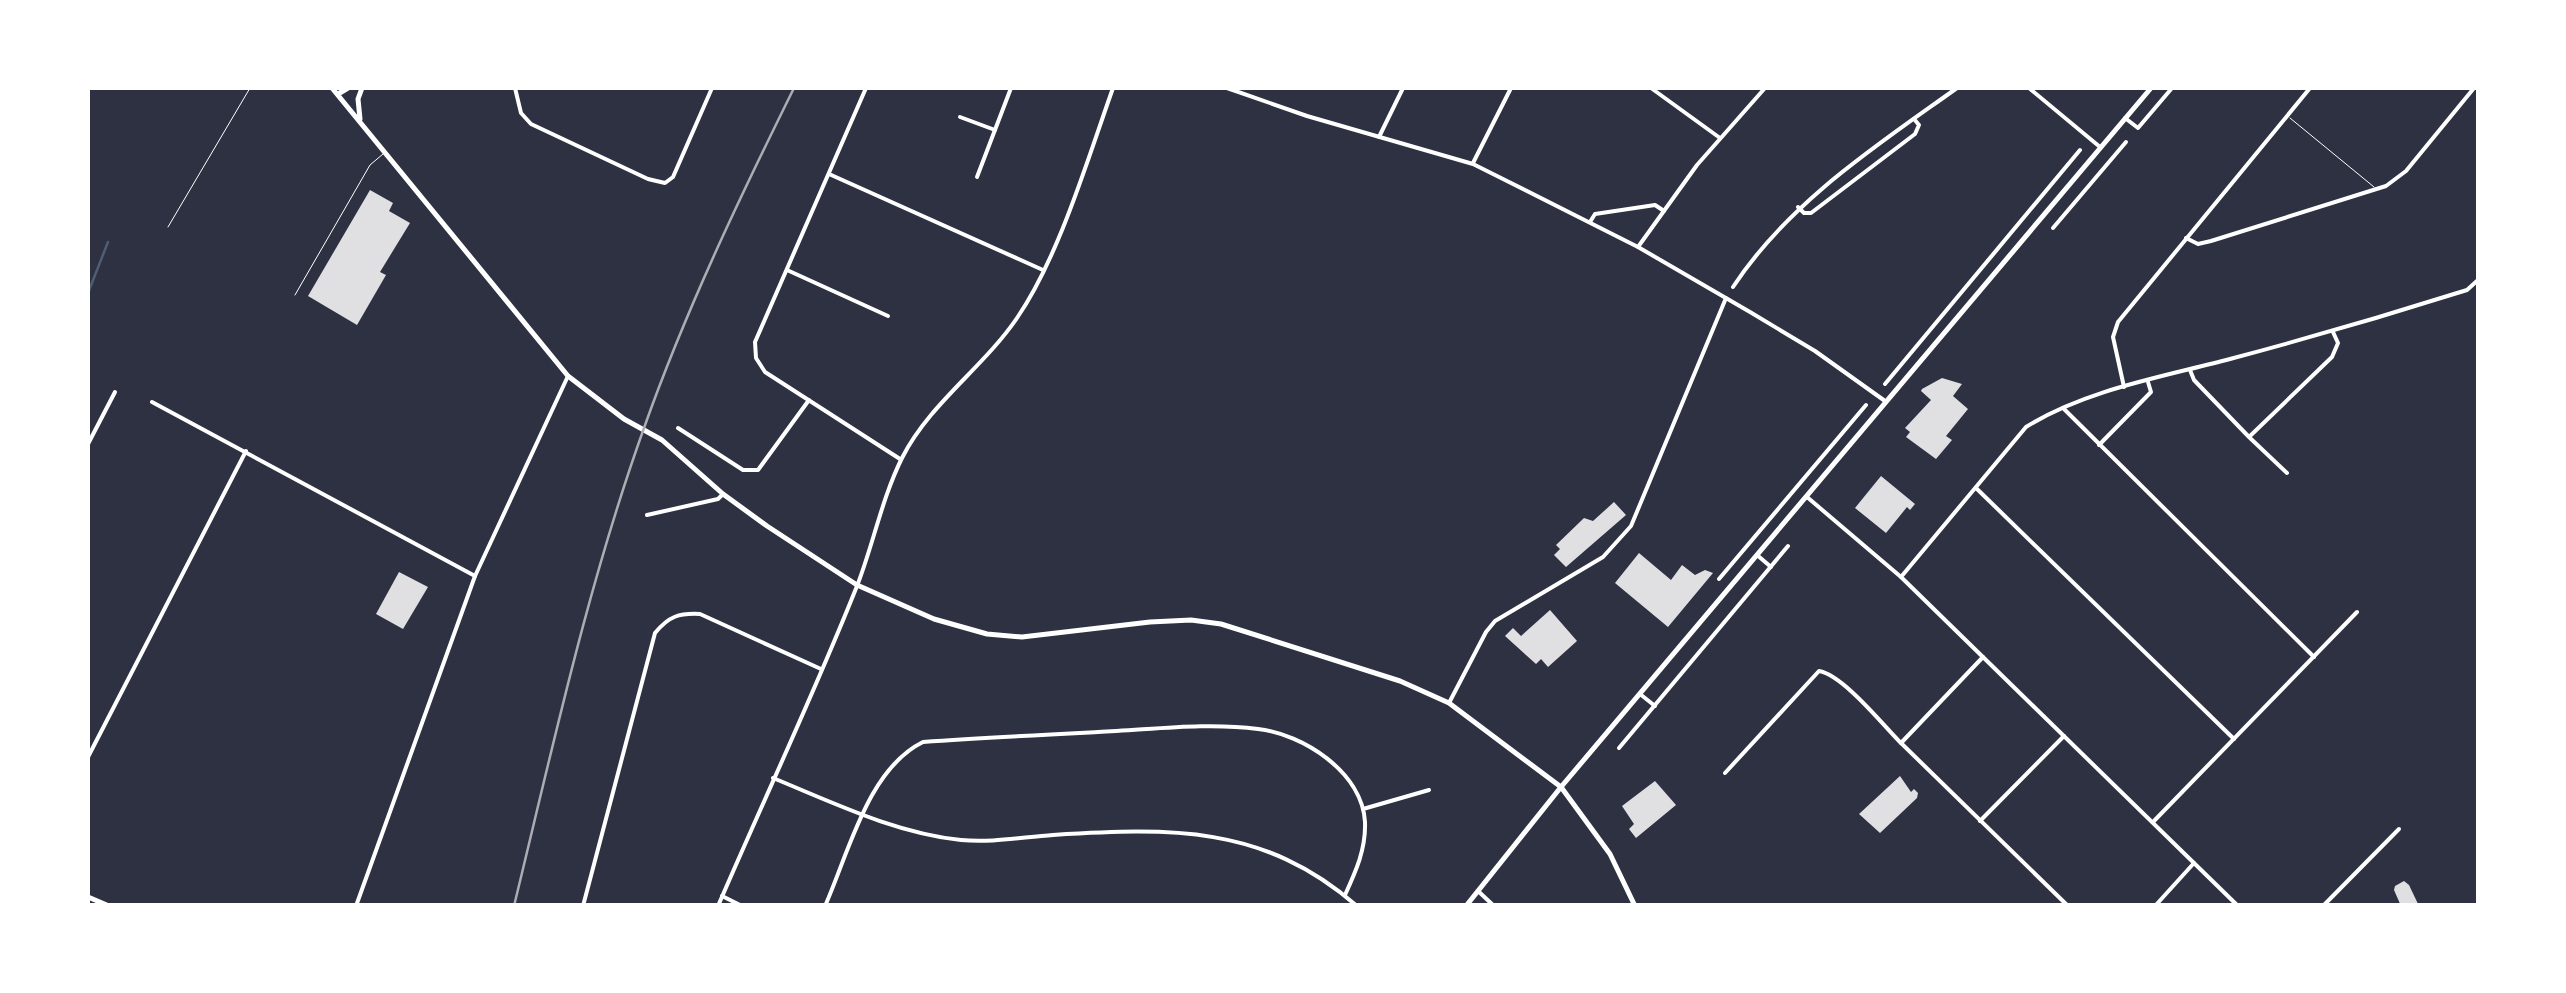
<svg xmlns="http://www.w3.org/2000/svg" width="2566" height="993" font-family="Lora,serif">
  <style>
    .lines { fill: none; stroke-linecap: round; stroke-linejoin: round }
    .stream { stroke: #4f5d75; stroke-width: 2.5 }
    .building { fill: #e0e0e3 }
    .service { stroke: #fff; stroke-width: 1 }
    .minor { stroke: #fff; stroke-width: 4 }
    .tertiary { stroke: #fff; stroke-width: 5 }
    .secondary { stroke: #fff; stroke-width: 5 }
    .rail { stroke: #abadb3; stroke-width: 2.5 }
  </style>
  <rect width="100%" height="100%" fill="#2d3142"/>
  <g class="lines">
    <polyline class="stream" points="88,293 108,242"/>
  </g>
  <g class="building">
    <polygon points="370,190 393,203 389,211 410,223 380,272 386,275 357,325 308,296"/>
    <polygon points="1942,378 1962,384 1953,396 1968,409 1946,436 1952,440 1936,459 1906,437 1910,432 1905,428 1931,400 1921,391 1922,389"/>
    <polygon points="1881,476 1915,504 1910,510 1907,507 1886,533 1855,508"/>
    <polygon points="1614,502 1626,515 1566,567 1554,555 1560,549 1556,545 1584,518 1593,521"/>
    <polygon points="1639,553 1671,580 1682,565 1695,575 1705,570 1713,573 1668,627 1615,583"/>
    <polygon points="399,572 428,587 403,629 376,614"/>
    <polygon points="1550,610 1577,641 1548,667 1541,659 1536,664 1505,636 1513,628 1521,636"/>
    <polygon points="1900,776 1911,792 1914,789 1918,793 1917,798 1880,833 1859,814"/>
    <polygon points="1655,781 1676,805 1636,838 1629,829 1634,824 1622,806"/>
    <polygon points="2404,881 2409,885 2419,906 2401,906 2394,890 2395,886"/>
  </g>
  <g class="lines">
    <g class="service">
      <polyline points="2290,118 2374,187"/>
      <polyline points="168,227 250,88"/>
      <polyline points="295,295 370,165 383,154"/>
    </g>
    <g class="minor">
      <polyline points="515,88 521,113 531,124 648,179 665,183 673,177 712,88"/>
      <polyline points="866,88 755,342 756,358 765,372 900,459"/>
      <polyline points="1227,88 1307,116 1473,164 1501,178 1638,247 1750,312 1815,351 1885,401"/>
      <polyline points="1651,88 1720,138"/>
      <polyline points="2029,88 2100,147"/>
      <polyline points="960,117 995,130"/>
      <polyline points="2125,118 2138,128 2172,88"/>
      <polyline points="1379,137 1403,88"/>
      <polyline points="1473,163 1511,88"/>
      <polyline points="829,174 1043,270"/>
      <polyline points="977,177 1011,88"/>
      <polyline points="1798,207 1804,213 1811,213 1915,134 1919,125 1914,119"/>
      <polyline points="1590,222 1595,214 1655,205 1664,211"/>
      <polyline points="2053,228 2126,142"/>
      <polyline points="2186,238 2198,244 2211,241 2386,186 2406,171 2474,88"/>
      <polyline points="1638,247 1697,165 1765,88"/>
      <polyline points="787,270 888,316"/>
      <path d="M1733 287C1789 202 1876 146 1957 88"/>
      <polyline points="2190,370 2194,380 2249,437 2332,357 2338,343 2333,332"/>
      <polyline points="1885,384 2080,150"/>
      <polyline points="2124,387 2113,337 2118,322 2310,88"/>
      <polyline points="152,402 475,576"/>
      <polyline points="2063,408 2314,657"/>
      <polyline points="678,428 743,470 758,470 809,400"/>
      <polyline points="2250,438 2287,473"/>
      <polyline points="88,444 115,392"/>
      <polyline points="2099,445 2151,392 2148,382"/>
      <polyline points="1976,488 2234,739"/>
      <polyline points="1807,497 1901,577 2238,906"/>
      <polyline points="647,515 718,499 723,494"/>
      <polyline points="1757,555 1771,567"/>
      <path d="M1901 577 2026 427C2085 390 2162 377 2230 359 2309 338 2388 315 2467 290L2478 280"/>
      <polyline points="1719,579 1866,405"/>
      <polyline points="1983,657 1901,743 2068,906"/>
      <polyline points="1640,694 1655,706"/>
      <polyline points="1449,703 1486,632 1495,621 1603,557 1631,526 1726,298"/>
      <polyline points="1619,748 1788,546"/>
      <polyline points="88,757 246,451"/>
      <path d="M1725 773 1819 671C1843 675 1883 725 1901 743"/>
      <path d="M773 778C834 803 895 833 961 840 991 843 1023 837 1053 835 1169 828 1263 824 1357 906"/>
      <polyline points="1363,809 1429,790"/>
      <polyline points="1980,821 2064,736"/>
      <polyline points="2153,822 2357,612"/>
      <polyline points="1478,891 1494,906"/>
      <polyline points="722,896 742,906"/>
      <polyline points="356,906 475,576 568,376"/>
      <path d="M583 906 655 633C669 616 679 613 700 614L821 669"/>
      <path d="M718 906C764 799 814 694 857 586 873 545 882 498 902 458 930 403 983 368 1017 318 1059 257 1088 158 1113 88"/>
      <path d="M825 906C849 852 868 769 923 742 981 738 1040 735 1098 732 1150 730 1205 722 1258 729 1303 734 1362 772 1365 822 1366 849 1356 871 1345 895"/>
      <polyline points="2155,906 2194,863"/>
      <polyline points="2323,906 2399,829"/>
    </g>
    <g class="tertiary">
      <polyline points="332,88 568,376 624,419 662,440 723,494 767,526 857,585 934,619 987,634 1022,637 1150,622 1191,620 1221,624 1400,681 1449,703 1561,787 1610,854 1635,906"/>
      <polyline points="338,94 348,88"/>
      <polyline points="360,119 358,99 362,88"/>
    </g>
    <g class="secondary">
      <polyline points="88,897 109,906"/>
      <polyline points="1466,906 1561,787 2151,88"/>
    </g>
    <path class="rail" d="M514 906C553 746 588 584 644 428 685 312 739 199 794 88"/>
  </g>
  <rect width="2566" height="993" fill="none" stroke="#ffffff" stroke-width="180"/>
</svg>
